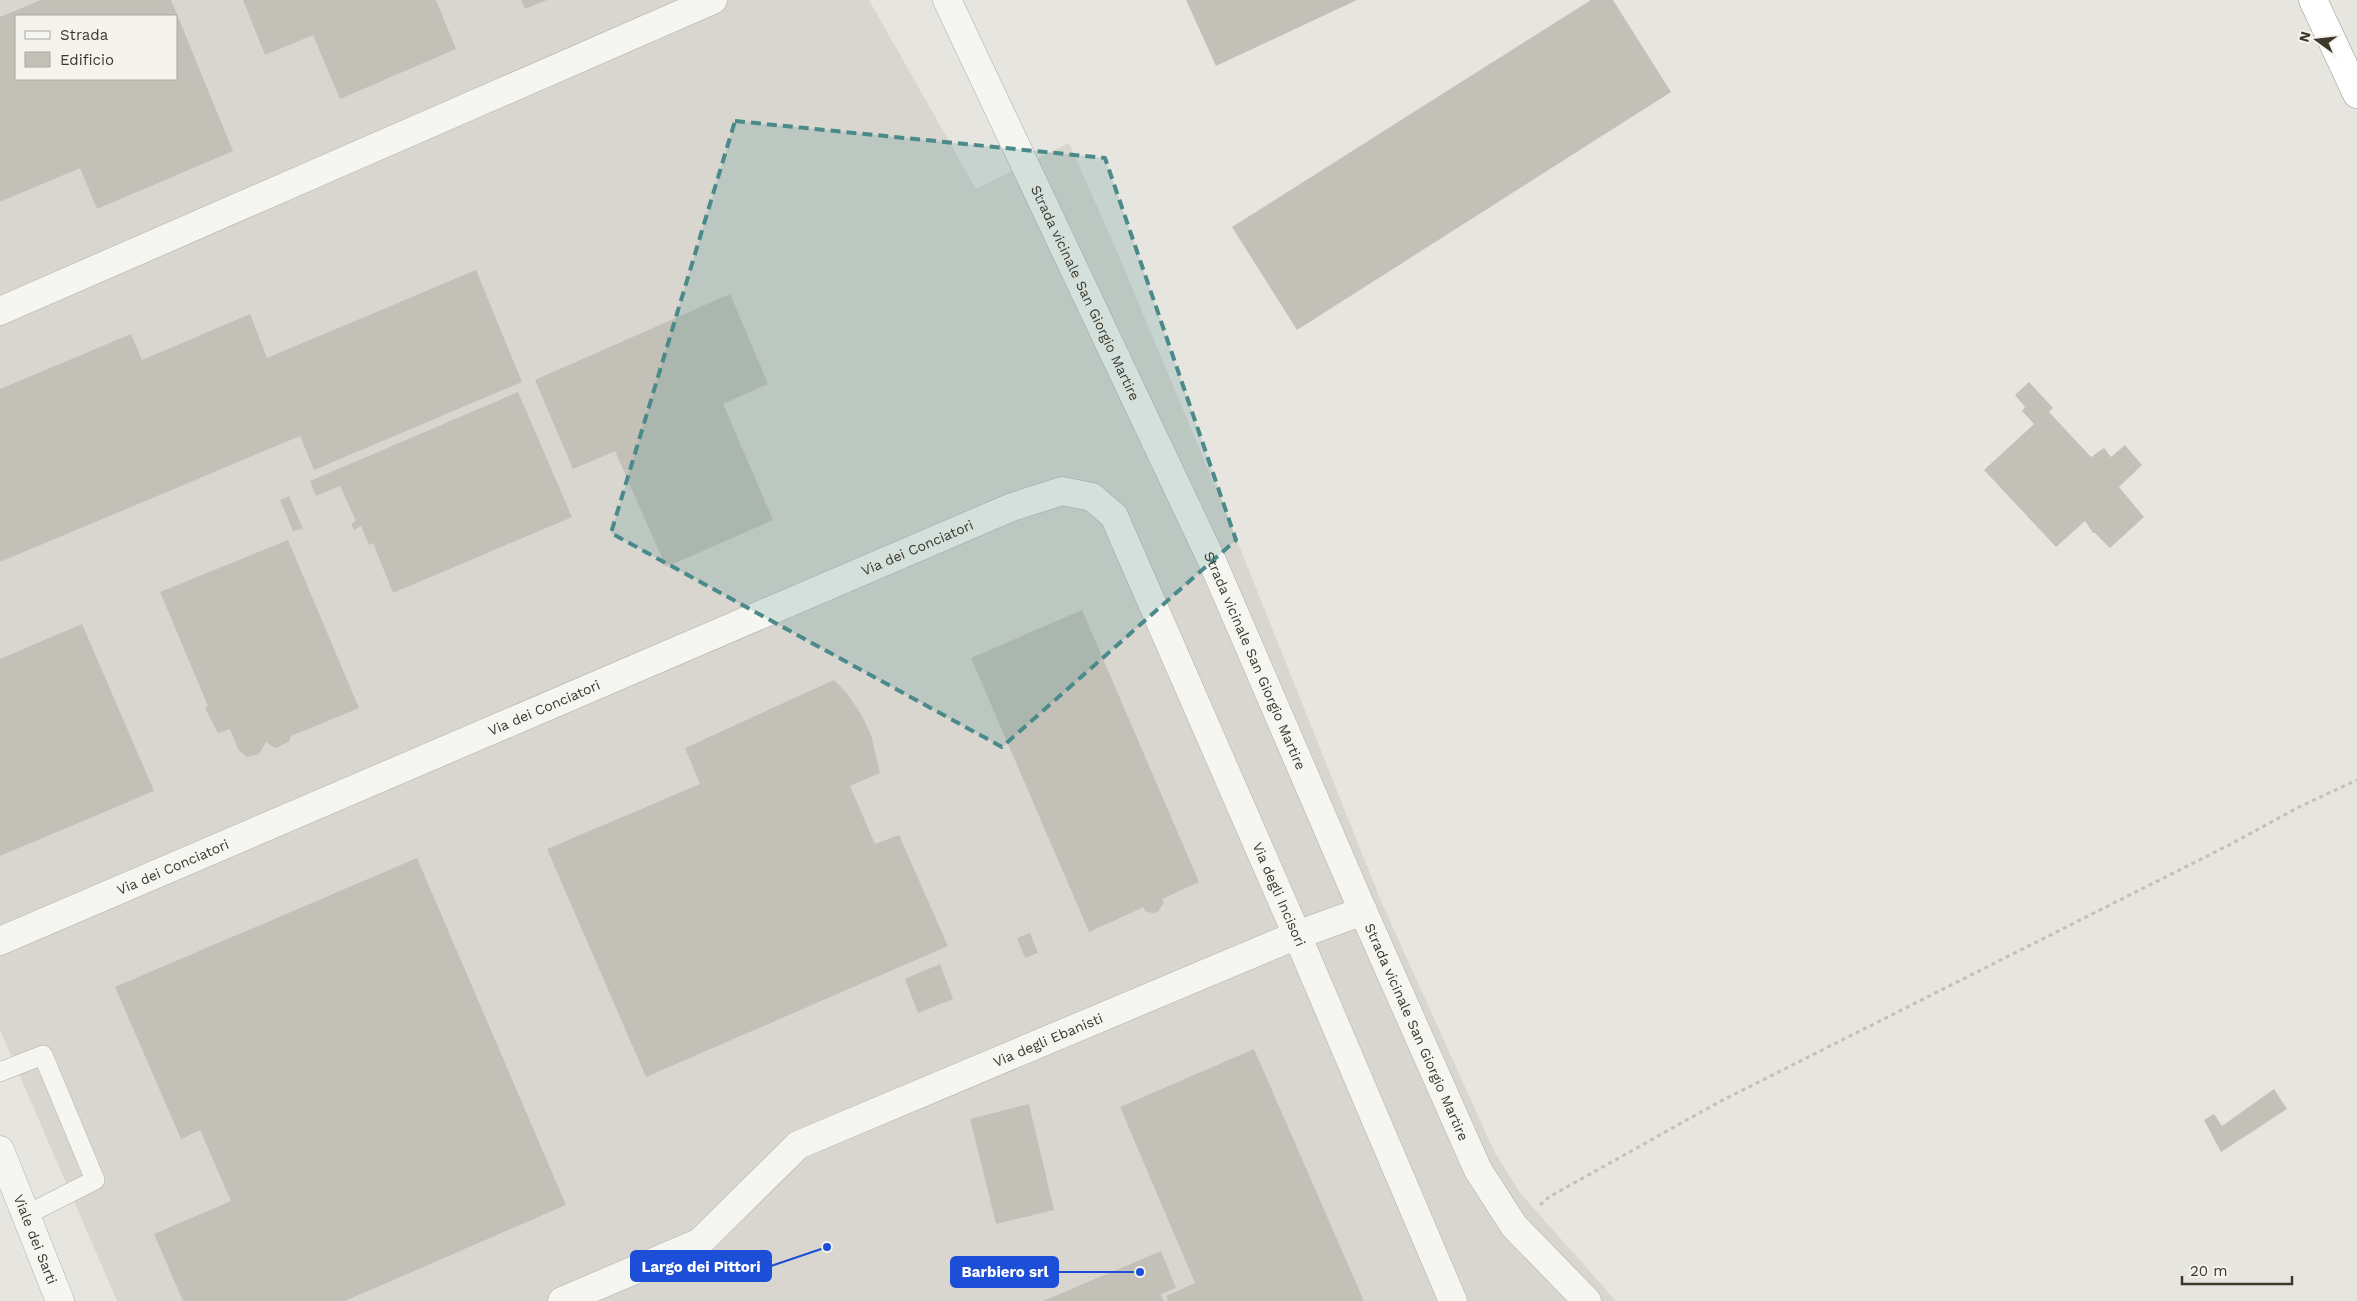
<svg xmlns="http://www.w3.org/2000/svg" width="2357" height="1301" font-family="'Work Sans',sans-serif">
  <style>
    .built { fill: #d8d6ce; fill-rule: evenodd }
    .building { fill: #c3c1b7; fill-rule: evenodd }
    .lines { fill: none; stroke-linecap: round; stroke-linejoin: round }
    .lane-casing { stroke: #b0aea5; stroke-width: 20 }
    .street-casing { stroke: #b0aea5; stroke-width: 29 }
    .highway-casing { stroke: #9c9888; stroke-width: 29 }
    .path { stroke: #c1c0b9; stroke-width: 3; stroke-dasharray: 4 4; stroke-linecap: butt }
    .lane { stroke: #f5f5f1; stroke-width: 19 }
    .street { stroke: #f5f5f1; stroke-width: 28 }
    .highway { stroke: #fff; stroke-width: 28 }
    .marked { fill: #4a8a8a; fill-opacity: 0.2; stroke: #4a8a8a; stroke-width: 4; stroke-dasharray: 10 6; stroke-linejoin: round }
    .labels { text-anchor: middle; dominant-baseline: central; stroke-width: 4; stroke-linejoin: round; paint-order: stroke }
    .street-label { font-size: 14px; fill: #3c392a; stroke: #f4f3ee }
    .leader { fill: none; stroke: #1d4ed8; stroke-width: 2 }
    .callout-dot { fill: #1d4ed8; stroke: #f4f3ee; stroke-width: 2 }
    .callout { fill: #1d4ed8; stroke: #1d4ed8; stroke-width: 2 }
    .callout-label { font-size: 15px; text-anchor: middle; font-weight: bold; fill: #fff }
  </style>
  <rect width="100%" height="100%" fill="#e7e5df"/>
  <path class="built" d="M0 0H869L976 189 1069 143 1115 247 1218 493 1381 901 1493 1149 1520 1193 1616 1301H117L0 1030ZM16 16H176V79H16Z"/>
  <g class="building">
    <path d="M41 0H171L233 151 97 209 80 168 0 202V17ZM16 16H176V79H16Z"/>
    <polygon points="243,0 436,0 456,49 340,99 313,35 265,55"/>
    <polygon points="521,0 547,0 525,9"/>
    <polygon points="1186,0 1357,0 1216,66"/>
    <polygon points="1591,0 1613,0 1671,92 1297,330 1232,227"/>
    <polygon points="476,270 522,382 314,470 300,436 0,562 0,389 131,334 142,360 250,314 267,358"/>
    <polygon points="730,294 768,384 723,404 773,520 666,567 615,451 573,469 535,380"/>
    <polygon points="2029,382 2053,408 2049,412 2091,457 2104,448 2111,457 2125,445 2142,465 2119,487 2144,517 2110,548 2095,533 2093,533 2085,521 2056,547 1984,470 2034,424 2022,411 2025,407 2015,395"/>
    <polygon points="518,392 572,517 393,593 373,543 369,545 361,526 354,530 351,524 356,521 340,486 316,496 310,481"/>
    <polygon points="289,496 303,529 293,531 280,500"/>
    <polygon points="288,540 359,708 291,736 289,742 280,746 275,748 266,742 259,754 247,757 238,749 230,729 218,733 205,708 208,706 160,592"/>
    <polygon points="1082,610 1199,882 1162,899 1164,902 1158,912 1152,913 1145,911 1144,907 1089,932 971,658"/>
    <polygon points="82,624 154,791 0,856 0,659"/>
    <polygon points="834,680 847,693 862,716 871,735 880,773 850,786 875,844 899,835 948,946 646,1077 547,849 700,784 685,748"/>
    <polygon points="417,858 566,1205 345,1301 183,1301 154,1234 231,1201 200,1130 181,1139 115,987"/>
    <polygon points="1030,933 1038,953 1025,958 1017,938"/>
    <polygon points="940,964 953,999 918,1013 905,979"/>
    <polygon points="1254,1049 1364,1301 1168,1301 1166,1296 1195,1283 1120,1107"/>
    <polygon points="2274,1089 2287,1109 2221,1152 2204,1120 2214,1114 2222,1126"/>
    <polygon points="1029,1104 1054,1210 996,1224 970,1119"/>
    <polygon points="1161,1251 1176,1288 1161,1294 1164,1301 1043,1301"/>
  </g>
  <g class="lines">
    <g class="lane-casing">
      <polyline id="lane" points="0,1072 43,1055 95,1180 26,1215"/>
    </g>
    <g class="street-casing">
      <g id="street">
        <path id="s1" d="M947 0 1213 563 1363 911 1478 1170 1514 1226 1587 1301"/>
        <polyline points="0,311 713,0"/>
        <path id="s2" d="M0 941 1012 507 1062 491 1092 497 1114 516 1297 935 1453 1301"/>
        <path id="s3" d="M0 1150 60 1301"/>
        <path id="s4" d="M562 1301 700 1242 798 1145 1297 935 1363 911"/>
      </g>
    </g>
    <g class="highway-casing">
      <polyline id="highway" points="2313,0 2357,94"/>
    </g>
    <polyline class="path" points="1540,1205 1549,1197 1719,1102 2229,845 2299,807 2357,780"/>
    <use href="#lane" class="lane"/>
    <use href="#street" class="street"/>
    <use href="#highway" class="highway"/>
  </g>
  <path class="marked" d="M735 121 1105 158 1236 540 1002 747 611 533Z"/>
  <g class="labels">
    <g class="street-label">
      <text stroke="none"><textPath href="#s1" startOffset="324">Strada vicinale San Giorgio Martire</textPath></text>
      <text stroke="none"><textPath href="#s2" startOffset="998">Via dei Conciatori</textPath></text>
      <text stroke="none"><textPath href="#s1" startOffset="729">Strada vicinale San Giorgio Martire</textPath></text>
      <text stroke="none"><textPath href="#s2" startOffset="592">Via dei Conciatori</textPath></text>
      <text stroke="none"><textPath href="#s2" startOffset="188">Via dei Conciatori</textPath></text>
      <text stroke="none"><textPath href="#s2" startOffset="1626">Via degli Incisori</textPath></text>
      <text stroke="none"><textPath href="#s1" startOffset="1134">Strada vicinale San Giorgio Martire</textPath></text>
      <text stroke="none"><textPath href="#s4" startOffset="559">Via degli Ebanisti</textPath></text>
      <text stroke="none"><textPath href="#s3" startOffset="96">Viale dei Sarti</textPath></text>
    </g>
  </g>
  <path class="leader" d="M827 1247L771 1266M1140 1272L1058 1272"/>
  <g class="callout-dot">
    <circle cx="827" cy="1247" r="5"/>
    <circle cx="1140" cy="1272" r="5"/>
  </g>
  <g class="callout">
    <rect x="631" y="1251" width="140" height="30" rx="5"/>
    <rect x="951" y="1257" width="107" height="30" rx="5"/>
  </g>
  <g class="callout-label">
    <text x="701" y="1272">Largo dei Pittori</text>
    <text x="1005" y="1277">Barbiero srl</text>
  </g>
  <rect x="15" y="15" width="162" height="65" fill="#f4f3ee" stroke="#aaa9a0"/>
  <rect x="25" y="31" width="25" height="8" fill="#f5f5f1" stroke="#aaa9a0"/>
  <text x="60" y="40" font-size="15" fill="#3c392a">Strada</text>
  <rect x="25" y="52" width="25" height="15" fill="#c3c1b7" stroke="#aaa9a0"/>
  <text x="60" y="65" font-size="15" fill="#3c392a">Edificio</text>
  <g transform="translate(2317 40) rotate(285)" stroke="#f4f3ee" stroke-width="4" paint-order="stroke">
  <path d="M0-4L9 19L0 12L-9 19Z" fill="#3c392a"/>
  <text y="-8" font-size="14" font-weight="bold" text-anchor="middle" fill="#3c392a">N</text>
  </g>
  <path d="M2182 1276v8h110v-8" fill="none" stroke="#3c392a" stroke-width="2.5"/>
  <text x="2190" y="1276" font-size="15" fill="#3c392a" stroke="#f4f3ee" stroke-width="4" paint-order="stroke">20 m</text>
</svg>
